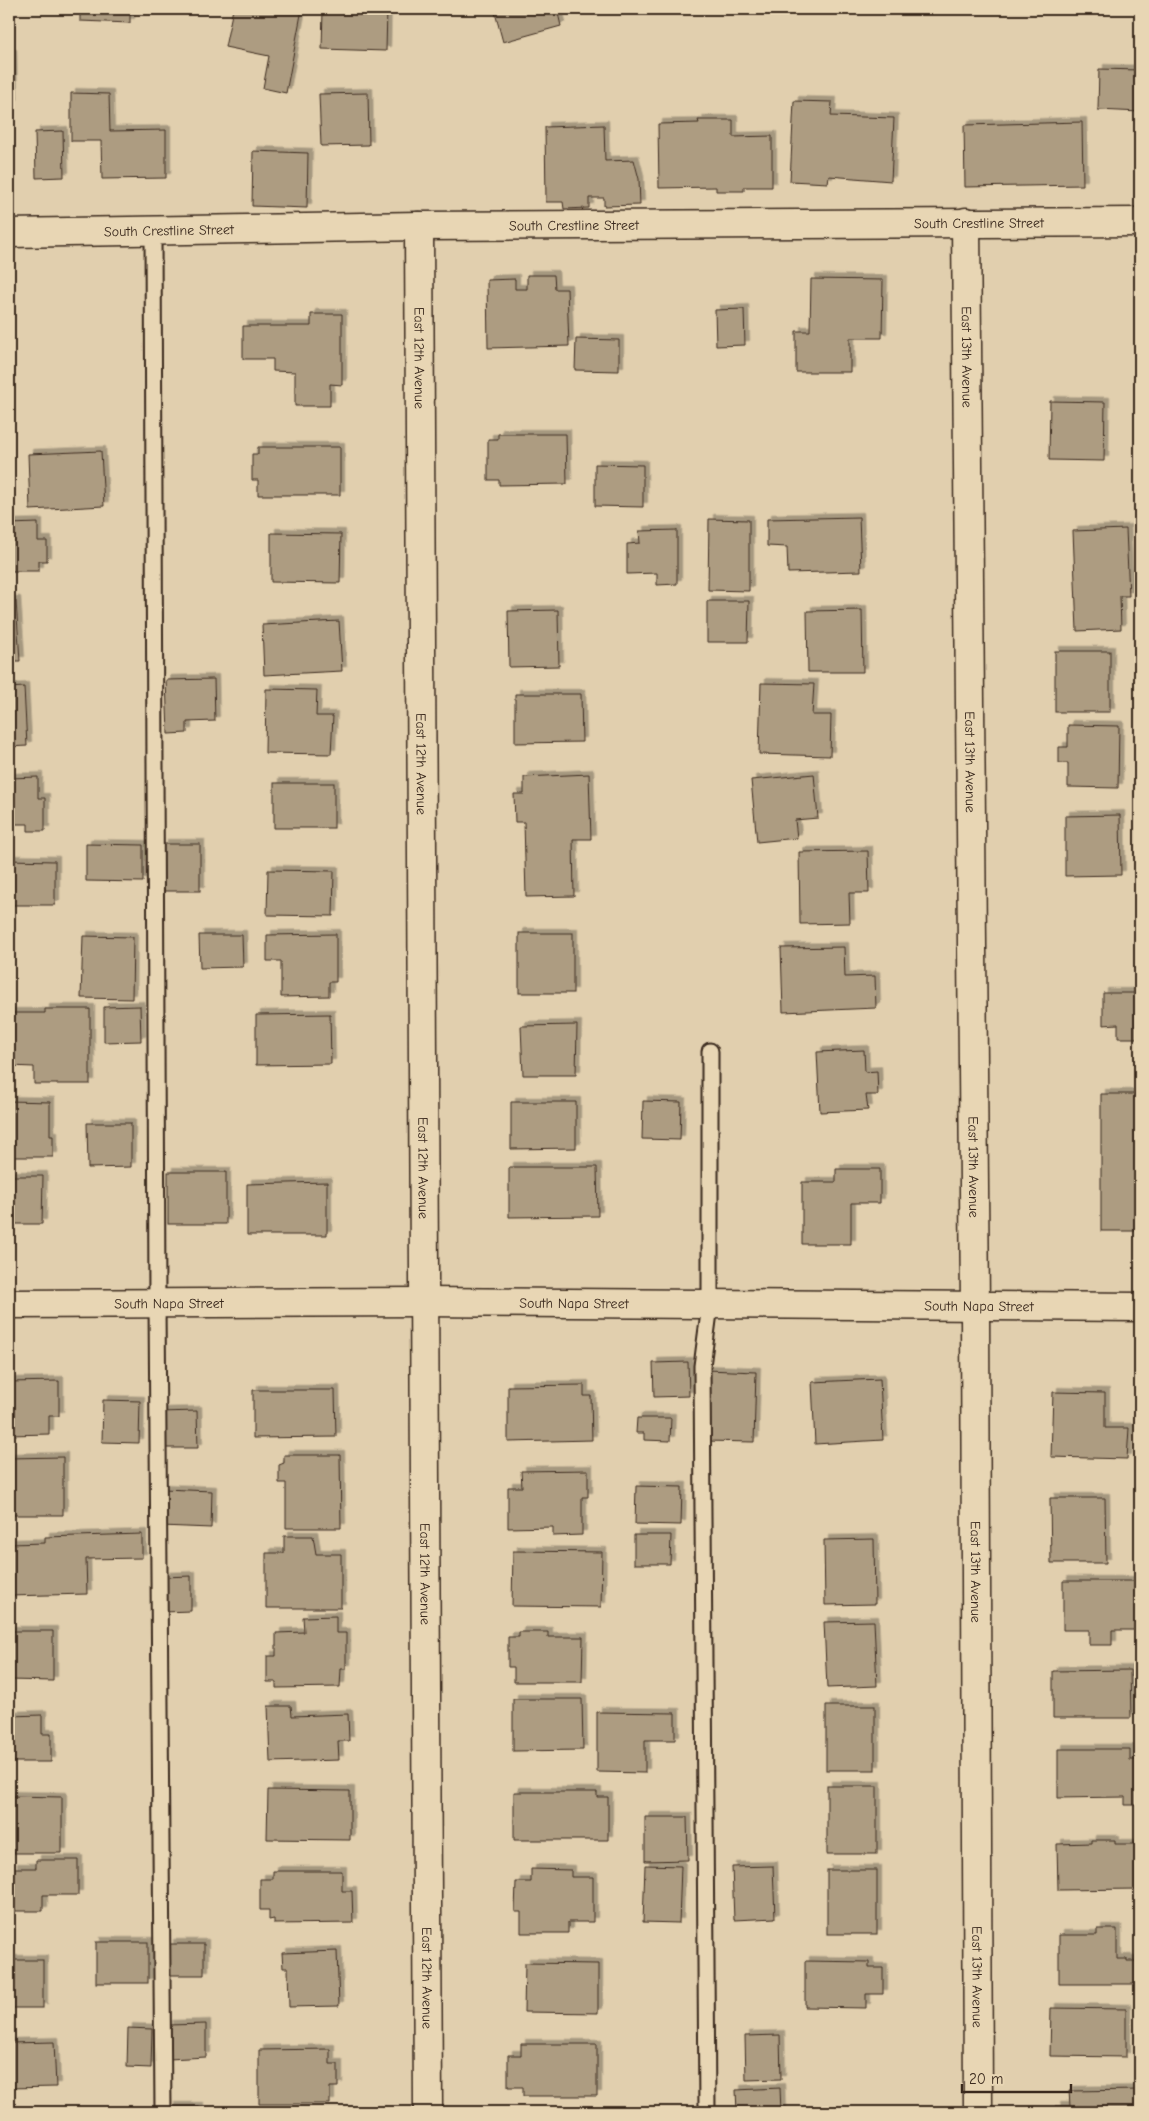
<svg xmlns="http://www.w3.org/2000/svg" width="1149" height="2121" font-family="'Comic Neue',sans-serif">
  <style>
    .building { fill: #ad9c81; stroke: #3b2a1e; filter: url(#shadow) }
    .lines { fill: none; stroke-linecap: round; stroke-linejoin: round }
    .service-casing { stroke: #3b2a1e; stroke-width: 19 }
    .minor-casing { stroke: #3b2a1e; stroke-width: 31 }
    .service { stroke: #e8d6b4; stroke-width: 15 }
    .minor { stroke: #e8d6b4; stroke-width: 28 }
    .labels { text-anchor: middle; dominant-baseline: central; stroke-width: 4; stroke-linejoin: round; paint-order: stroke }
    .street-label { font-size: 14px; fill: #3b2a1e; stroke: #e8d6b4 }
  </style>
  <defs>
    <filter id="shadow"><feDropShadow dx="4.5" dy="-4.5" stdDeviation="0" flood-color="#0004"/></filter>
  </defs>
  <rect width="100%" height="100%" fill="#e1cfae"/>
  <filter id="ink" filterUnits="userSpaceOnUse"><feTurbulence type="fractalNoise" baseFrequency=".02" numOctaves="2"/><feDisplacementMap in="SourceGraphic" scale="10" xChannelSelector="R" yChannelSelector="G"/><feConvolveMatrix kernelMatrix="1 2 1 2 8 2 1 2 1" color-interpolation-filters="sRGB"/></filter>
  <g filter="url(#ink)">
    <g class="building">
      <polygon points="80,9 130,9 130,23 80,21"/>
      <polygon points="233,9 302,9 286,93 263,88 269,56 225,47"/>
      <polygon points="323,9 387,9 386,51 322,49"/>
      <polygon points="494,9 557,9 561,26 503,42"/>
      <polygon points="9,54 12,54 13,104 9,104"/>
      <polygon points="1099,69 1140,70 1140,112 1098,110"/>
      <polygon points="71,93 109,94 110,131 166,130 166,178 102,179 101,141 71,141"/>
      <polygon points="368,93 369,145 321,146 319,94"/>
      <polygon points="794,101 832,102 831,116 894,118 891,181 829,176 828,183 790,181"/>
      <polygon points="698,120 733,120 733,137 772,136 772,187 744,187 744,191 716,191 716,187 659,188 658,124 699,123"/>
      <polygon points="1082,122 1083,185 965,187 964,125"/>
      <polygon points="604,125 605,161 634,160 639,179 640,205 604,206 604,198 589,198 589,208 564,209 563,202 546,202 545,127"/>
      <polygon points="63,131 64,177 36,178 35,132"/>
      <polygon points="253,151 308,153 307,208 252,206"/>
      <polygon points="527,275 554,275 555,289 567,289 569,346 488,348 487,280 515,279 515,289 527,289"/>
      <polygon points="811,279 883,280 882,338 850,338 850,372 796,372 796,331 810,331"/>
      <polygon points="744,309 745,345 716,346 715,310"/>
      <polygon points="311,314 342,314 342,385 330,384 330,406 295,406 295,372 273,371 273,359 243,359 243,326 311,326"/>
      <polygon points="576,339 619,340 619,371 575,370"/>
      <polygon points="1050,401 1105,402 1104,461 1049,460"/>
      <polygon points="498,434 566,434 567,484 499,485 499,480 488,480 488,439 498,439"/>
      <polygon points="258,447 340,447 340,495 258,495 258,480 252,480 252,454 258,454"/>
      <polygon points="101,451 104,506 30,510 28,454"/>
      <polygon points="595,464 643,465 643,507 595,506"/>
      <polygon points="859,517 861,571 788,573 787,547 767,546 767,519"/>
      <polygon points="709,519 749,520 749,591 708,590"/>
      <polygon points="38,523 38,541 47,541 47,561 39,561 39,571 9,571 9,524"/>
      <polygon points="1126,529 1129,596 1120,596 1121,629 1077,631 1073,531"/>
      <polygon points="677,530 677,584 657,585 657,573 627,574 627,544 640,543 639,531"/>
      <polygon points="271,533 341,534 340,583 271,582"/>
      <polygon points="9,601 16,601 20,661 9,661"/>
      <polygon points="707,601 749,601 748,642 707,642"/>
      <polygon points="558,610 559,666 509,667 508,611"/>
      <polygon points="862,610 863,672 808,672 807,611"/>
      <polygon points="339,621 342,671 264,675 262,625"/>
      <rect x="1055" y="651" width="55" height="61"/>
      <polygon points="214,679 215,721 187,722 187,733 168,734 166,680"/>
      <polygon points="761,683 814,684 812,715 831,715 830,756 759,754"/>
      <polygon points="24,687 27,746 9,747 9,688"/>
      <polygon points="266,689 317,690 316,716 333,716 331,754 265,753"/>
      <polygon points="515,694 581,694 582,742 515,743"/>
      <polygon points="1068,725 1119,726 1118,788 1068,787 1068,763 1059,763 1059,747 1068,747"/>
      <polygon points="589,774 591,839 573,839 574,896 526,897 524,822 515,822 514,794 524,794 524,777"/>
      <polygon points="814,774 818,818 795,820 797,838 757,842 751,780"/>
      <polygon points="38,777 38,798 45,798 45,831 28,831 28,824 9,824 9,778"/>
      <rect x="274" y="783" width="60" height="45"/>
      <polygon points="1120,815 1121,875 1065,876 1065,816"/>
      <polygon points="86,844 143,845 143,882 86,881"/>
      <rect x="163" y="844" width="37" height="47"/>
      <polygon points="868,851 869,893 849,893 850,923 800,924 799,852"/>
      <polygon points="9,860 55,861 55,905 9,905"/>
      <polygon points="268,870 334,871 333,916 267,915"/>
      <rect x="519" y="933" width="54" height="60"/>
      <polygon points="336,934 336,982 329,982 329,996 281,997 281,961 267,961 267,935"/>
      <polygon points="199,935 242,935 243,967 200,968"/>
      <polygon points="83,936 133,937 132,999 81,998"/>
      <polygon points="844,947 845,977 875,976 876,1008 783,1012 781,948"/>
      <polygon points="1138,980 1140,980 1140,1038 1118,1038 1118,1024 1103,1025 1103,993 1138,993"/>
      <polygon points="140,1006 141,1041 104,1042 104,1007"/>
      <polygon points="45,1009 90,1009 90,1084 34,1084 34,1067 9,1066 9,1013 45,1013"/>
      <polygon points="330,1014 331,1064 256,1065 256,1015"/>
      <polygon points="577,1025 576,1075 523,1075 521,1026"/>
      <polygon points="864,1050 865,1072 877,1071 878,1095 866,1095 868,1110 820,1112 817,1052"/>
      <rect x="1101" y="1094" width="39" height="137"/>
      <polygon points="9,1101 50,1102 50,1136 53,1136 53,1157 9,1157"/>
      <polygon points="643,1101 681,1102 680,1140 642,1139"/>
      <polygon points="511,1102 576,1102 576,1148 511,1149"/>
      <polygon points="87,1123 131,1123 131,1167 88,1168"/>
      <polygon points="509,1167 597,1167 598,1216 509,1217"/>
      <polygon points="836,1169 880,1169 880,1203 851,1203 851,1244 802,1244 802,1182 836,1182"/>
      <rect x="168" y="1172" width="58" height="52"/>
      <polygon points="9,1176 43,1176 42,1224 9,1224"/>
      <polygon points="327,1182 327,1235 247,1235 247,1184"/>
      <polygon points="688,1362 689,1396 654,1397 653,1363"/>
      <polygon points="707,1370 756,1372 754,1442 705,1441"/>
      <polygon points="880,1379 883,1440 815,1444 812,1382"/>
      <polygon points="59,1381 59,1416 49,1416 49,1434 9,1435 9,1382"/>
      <polygon points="584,1385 584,1396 591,1396 592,1440 508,1442 508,1386"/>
      <polygon points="253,1390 335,1390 336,1437 253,1438"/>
      <polygon points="1053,1392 1105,1393 1105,1428 1129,1428 1127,1459 1051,1457"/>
      <polygon points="103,1400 140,1401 139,1443 102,1442"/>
      <polygon points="197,1411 198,1448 161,1448 160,1412"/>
      <polygon points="637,1418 671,1418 670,1441 644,1440 644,1433 636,1433"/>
      <polygon points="284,1455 340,1455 341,1528 286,1528 286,1483 279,1483 279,1465 284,1463"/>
      <polygon points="63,1457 63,1515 9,1515 9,1458"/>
      <polygon points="588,1470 588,1497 582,1497 582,1535 553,1536 553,1527 508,1528 508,1487 522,1487 521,1471"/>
      <polygon points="636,1486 682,1487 681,1525 635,1524"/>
      <polygon points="163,1489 212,1491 211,1528 161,1526"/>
      <polygon points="1050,1498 1105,1498 1106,1563 1051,1563"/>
      <polygon points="142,1534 142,1558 86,1559 87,1594 9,1596 10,1544 45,1543 45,1537"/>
      <polygon points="634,1535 671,1535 670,1564 634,1564"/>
      <polygon points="284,1536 313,1536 316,1554 341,1554 341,1608 266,1608 266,1553 284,1553"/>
      <polygon points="874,1539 875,1604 825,1605 824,1540"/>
      <polygon points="513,1551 602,1552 601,1607 512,1606"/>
      <polygon points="191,1576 191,1611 164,1612 163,1577"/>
      <polygon points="1063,1581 1135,1581 1135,1597 1140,1597 1140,1627 1135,1627 1135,1630 1112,1630 1112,1645 1089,1645 1089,1630 1063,1630"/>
      <polygon points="336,1616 336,1633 346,1633 346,1669 341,1669 340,1687 276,1688 276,1682 267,1682 267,1656 276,1656 276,1633 304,1632 303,1617"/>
      <polygon points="874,1621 877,1686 827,1688 824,1622"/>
      <polygon points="9,1631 53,1631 53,1681 9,1680"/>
      <polygon points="519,1632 548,1632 548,1637 583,1637 582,1682 514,1682 514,1667 508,1667 508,1637 519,1637"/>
      <polygon points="1130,1670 1131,1718 1053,1718 1053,1671"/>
      <polygon points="513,1699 582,1699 583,1750 513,1751"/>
      <polygon points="268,1706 291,1706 292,1716 348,1714 349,1741 338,1741 339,1760 270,1762"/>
      <rect x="826" y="1706" width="49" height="64"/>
      <polygon points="597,1712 675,1713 675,1740 645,1740 645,1773 597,1772"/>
      <polygon points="42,1715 42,1734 51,1734 51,1762 9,1762 9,1716"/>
      <polygon points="1058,1749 1130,1749 1130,1760 1140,1760 1140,1805 1125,1805 1125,1797 1058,1798"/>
      <rect x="827" y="1786" width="50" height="68"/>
      <polygon points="268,1790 350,1791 350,1840 267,1839"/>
      <polygon points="514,1792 597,1792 597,1797 608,1797 608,1840 514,1840"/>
      <polygon points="9,1796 62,1797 62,1853 9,1853"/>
      <polygon points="645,1817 687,1817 688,1860 645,1861"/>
      <polygon points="1091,1840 1115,1840 1115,1844 1136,1844 1136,1889 1058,1890 1057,1844 1091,1843"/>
      <polygon points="36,1860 78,1860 78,1895 43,1895 43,1911 13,1911 13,1868 36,1868"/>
      <polygon points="645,1865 681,1866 679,1923 643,1922"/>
      <polygon points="773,1866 775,1918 734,1920 732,1867"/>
      <polygon points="531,1869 571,1870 571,1877 593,1877 593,1922 568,1922 568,1933 521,1933 521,1912 515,1912 516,1882 531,1882"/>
      <rect x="827" y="1870" width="50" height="64"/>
      <polygon points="273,1871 342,1871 342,1891 352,1891 353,1923 274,1924 274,1919 269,1920 269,1910 260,1910 260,1879 273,1879"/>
      <polygon points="1097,1929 1117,1929 1117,1959 1127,1959 1127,1961 1140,1961 1140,1984 1059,1984 1059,1935 1097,1935"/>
      <rect x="96" y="1942" width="52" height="41"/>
      <polygon points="169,1944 204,1944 204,1975 170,1975"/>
      <polygon points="337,1951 339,2006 289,2007 288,1968 283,1968 282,1953"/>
      <rect x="9" y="1960" width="34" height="48"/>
      <polygon points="805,1961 869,1962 869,1968 883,1968 883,1994 866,1994 866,2008 805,2007"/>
      <polygon points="525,1963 598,1964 598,2013 524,2012"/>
      <polygon points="1051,2008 1126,2009 1126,2057 1050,2056"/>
      <polygon points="206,2024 206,2057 169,2059 168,2025"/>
      <polygon points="128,2028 152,2029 151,2068 127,2067"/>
      <polygon points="780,2035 781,2079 746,2080 745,2036"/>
      <polygon points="54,2042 56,2087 9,2088 9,2043"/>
      <polygon points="521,2044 597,2044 597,2096 523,2096 523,2087 508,2087 508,2055 521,2055"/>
      <polygon points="330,2049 330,2064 338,2064 338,2087 330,2087 330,2104 259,2104 259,2050"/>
      <polygon points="780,2088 781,2112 725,2112 737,2112 736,2090"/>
      <polygon points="1140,2090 1140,2112 1057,2112 1056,2106 1070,2106 1069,2091"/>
      <rect x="170" y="2107" width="29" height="5"/>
    </g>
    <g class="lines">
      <g class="service-casing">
        <g id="service">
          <polyline points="153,231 157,1305 163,2112"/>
          <polyline points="707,2112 702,1366 710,1305 710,1051"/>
        </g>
      </g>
      <g class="minor-casing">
        <g id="minor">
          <path id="s1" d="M966 222 975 1307 978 2112"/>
          <path id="s2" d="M419 226 428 2112"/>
          <path id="s3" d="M9 233 419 226 1140 222"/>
          <path id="s4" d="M9 1304 423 1302 1140 1307"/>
        </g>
      </g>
      <use href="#service" class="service"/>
      <use href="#minor" class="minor"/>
    </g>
  </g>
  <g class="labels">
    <g class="street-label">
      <text stroke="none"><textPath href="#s3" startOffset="970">South Crestline Street</textPath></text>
      <text stroke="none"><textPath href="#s3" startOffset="565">South Crestline Street</textPath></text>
      <text stroke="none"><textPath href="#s3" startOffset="160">South Crestline Street</textPath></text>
      <text stroke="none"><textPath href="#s1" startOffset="135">East 13th Avenue</textPath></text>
      <text stroke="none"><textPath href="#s2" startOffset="132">East 12th Avenue</textPath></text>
      <text stroke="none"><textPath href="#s1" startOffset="540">East 13th Avenue</textPath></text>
      <text stroke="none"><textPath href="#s2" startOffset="538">East 12th Avenue</textPath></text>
      <text stroke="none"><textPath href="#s1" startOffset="945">East 13th Avenue</textPath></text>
      <text stroke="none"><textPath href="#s2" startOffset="942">East 12th Avenue</textPath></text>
      <text stroke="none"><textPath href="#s4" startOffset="565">South Napa Street</textPath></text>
      <text stroke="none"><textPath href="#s4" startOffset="160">South Napa Street</textPath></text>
      <text stroke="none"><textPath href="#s4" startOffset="970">South Napa Street</textPath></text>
      <text stroke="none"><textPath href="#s1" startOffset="1350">East 13th Avenue</textPath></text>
      <text stroke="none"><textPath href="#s2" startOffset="1348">East 12th Avenue</textPath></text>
      <text stroke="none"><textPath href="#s1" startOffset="1755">East 13th Avenue</textPath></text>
      <text stroke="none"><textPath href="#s2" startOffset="1752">East 12th Avenue</textPath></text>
    </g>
  </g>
  <rect width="1149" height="2121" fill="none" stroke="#e8d6b4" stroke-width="30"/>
  <rect x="15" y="15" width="1119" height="2091" fill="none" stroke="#3b2a1e" stroke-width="2" filter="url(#ink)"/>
  <path d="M962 2084v8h109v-8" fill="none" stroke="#3b2a1e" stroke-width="2.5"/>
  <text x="969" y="2084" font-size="15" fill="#3b2a1e" stroke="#e8d6b4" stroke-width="4" paint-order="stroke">20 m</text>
</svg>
